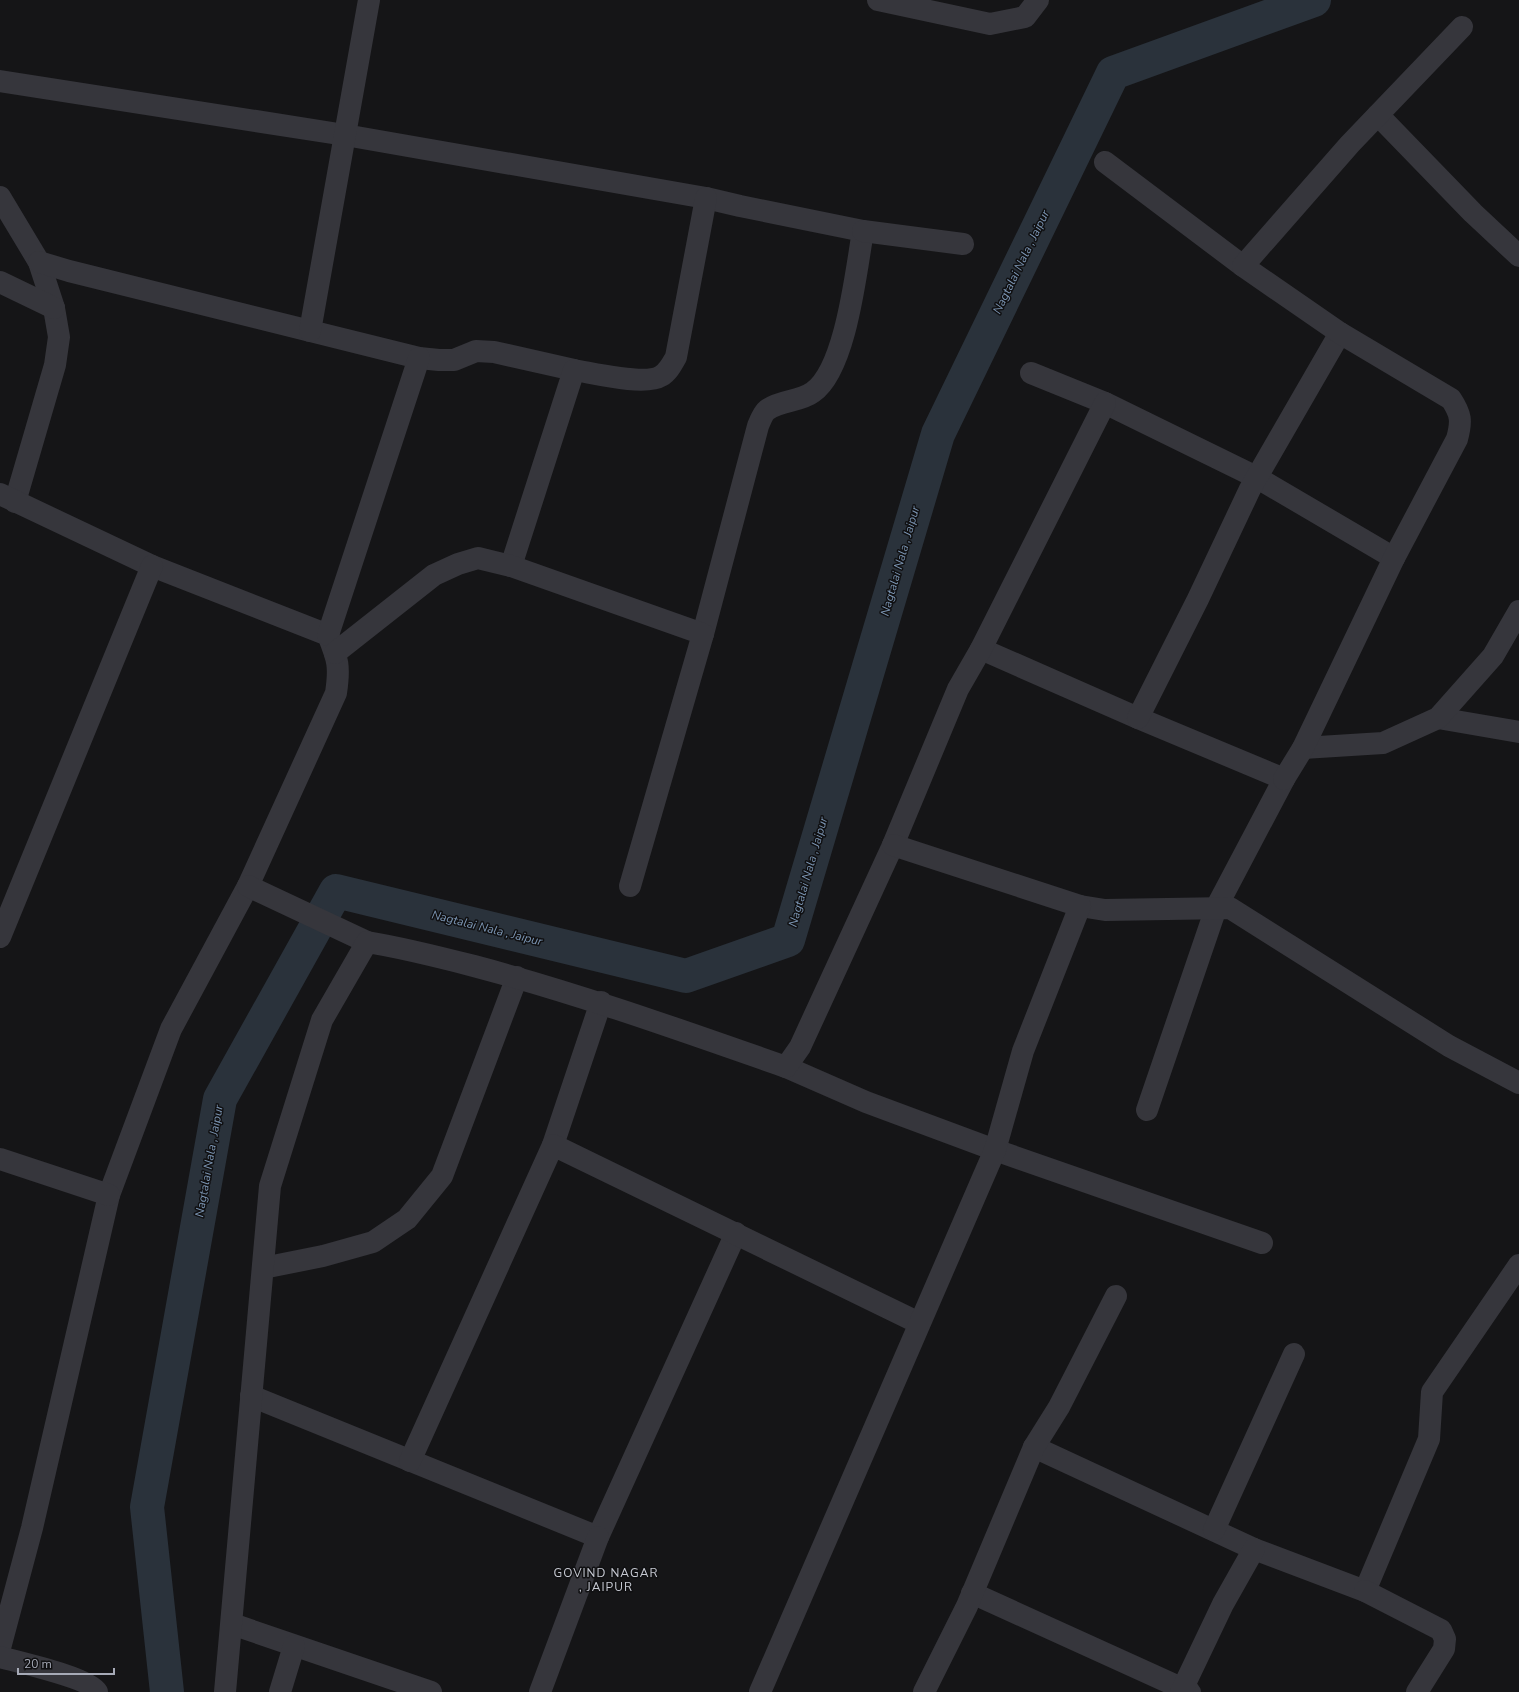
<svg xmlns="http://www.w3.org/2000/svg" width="1519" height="1692" font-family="'Nunito Sans',sans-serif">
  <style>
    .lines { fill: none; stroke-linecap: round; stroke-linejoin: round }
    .canal { stroke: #2a323b; stroke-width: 34 }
    .minor { stroke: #36363c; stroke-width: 22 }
    .labels { text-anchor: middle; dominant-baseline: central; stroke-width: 3; stroke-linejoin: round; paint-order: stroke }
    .water-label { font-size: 12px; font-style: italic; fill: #7c96b4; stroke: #101012 }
    .neighbourhood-label { font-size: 12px; letter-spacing: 1px; fill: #c7cad3; stroke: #101012 }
  </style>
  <rect width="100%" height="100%" fill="#151517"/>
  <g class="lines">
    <polyline class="canal" points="167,1692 147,1507 220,1099 336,891 686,976 788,940 938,434 1113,73 1314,0"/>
    <g class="minor">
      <polyline points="878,0 990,24 1025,17 1038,0"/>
      <path d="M0 81 345 135 706 198 740 206 863 231C856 271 846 369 813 392 800 402 780 400 767 410 763 413 760 421 758 426L703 634"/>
      <polyline points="1378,115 1473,213 1519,256"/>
      <polyline points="1105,162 1243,266"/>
      <polyline points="0,197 39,262 54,308 59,337 55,365 15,502"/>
      <polyline points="863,231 963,244"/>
      <polyline points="39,262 69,271 419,358 439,360 454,360 476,351 494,352 574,370"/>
      <polyline points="0,282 54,308"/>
      <polyline points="310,331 369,0"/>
      <polyline points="1031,373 1105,403 1256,477 1394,558"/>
      <path d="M0 494 152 566 328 635C338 660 340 666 336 693L248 886 171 1029 109 1195 32 1528 0 1648"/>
      <path d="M511 566 574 370C593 373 645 386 661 376 668 372 672 364 676 357L706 198"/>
      <polyline points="328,635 419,358"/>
      <polyline points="981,649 1138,718 1284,779 1216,908 1147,1110"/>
      <polyline points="335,653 434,575 458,564 478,558 511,566 703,634 630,886"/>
      <polyline points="1138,718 1198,599 1250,489 1340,333"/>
      <polyline points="1438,718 1519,732"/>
      <polyline points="1303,748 1383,743 1438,718 1493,656 1519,611"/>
      <path d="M1284 779 1303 748 1394 558 1457 439C1462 421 1461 414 1451 399L1340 333 1243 266 1350 144 1462 27"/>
      <polyline points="248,886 367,942"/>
      <polyline points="1080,906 1105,910 1230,908 1449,1046 1519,1083"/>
      <polyline points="0,937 152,566"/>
      <polyline points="786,1067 866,1102 995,1150 1262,1243"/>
      <polyline points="553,1145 601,1002"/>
      <polyline points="0,1159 109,1195"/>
      <polyline points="263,1268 323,1256 373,1242 407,1219 442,1176 517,977"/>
      <polyline points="251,1396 598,1537 736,1233"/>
      <polyline points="1034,1447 1254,1549 1365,1591 1429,1439 1432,1392 1519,1265"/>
      <polyline points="410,1461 553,1145 919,1323"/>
      <polyline points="1214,1530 1294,1354"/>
      <polyline points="1365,1591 1441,1630 1445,1639 1444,1649 1417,1692"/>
      <polyline points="972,1593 1190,1692"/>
      <polyline points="232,1624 431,1692"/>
      <path d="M0 1657C18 1662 90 1678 97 1692"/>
      <path d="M225 1692 270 1186 322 1020 367 942C404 948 439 957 474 966 580 994 683 1031 786 1067L800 1047 893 845 958 689 981 649 1105 403"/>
      <polyline points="280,1692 294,1646"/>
      <polyline points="540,1692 598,1537"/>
      <polyline points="760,1692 995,1150 1023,1051 1080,906 893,845"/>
      <polyline points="924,1692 967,1606 1034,1447 1059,1407 1116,1296"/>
      <polyline points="1181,1692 1223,1604 1254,1549"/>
    </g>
  </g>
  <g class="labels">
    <g class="water-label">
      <text transform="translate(1021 262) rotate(-64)">Nagtalai Nala , Jaipur</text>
      <text transform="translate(900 561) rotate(-74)">Nagtalai Nala , Jaipur</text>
      <text transform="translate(808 872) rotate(-74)">Nagtalai Nala , Jaipur</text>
      <text transform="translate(487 928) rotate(14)">Nagtalai Nala , Jaipur</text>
      <text transform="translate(209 1161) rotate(-80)">Nagtalai Nala , Jaipur</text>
    </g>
    <g class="neighbourhood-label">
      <text x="606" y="1573">GOVIND NAGAR<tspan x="606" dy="14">, JAIPUR</tspan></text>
    </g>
  </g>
  <path d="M18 1668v6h96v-6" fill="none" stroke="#a6aab7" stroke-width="2"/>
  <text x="24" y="1668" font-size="12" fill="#a6aab7" stroke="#101012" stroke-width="3" paint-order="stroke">20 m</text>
</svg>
